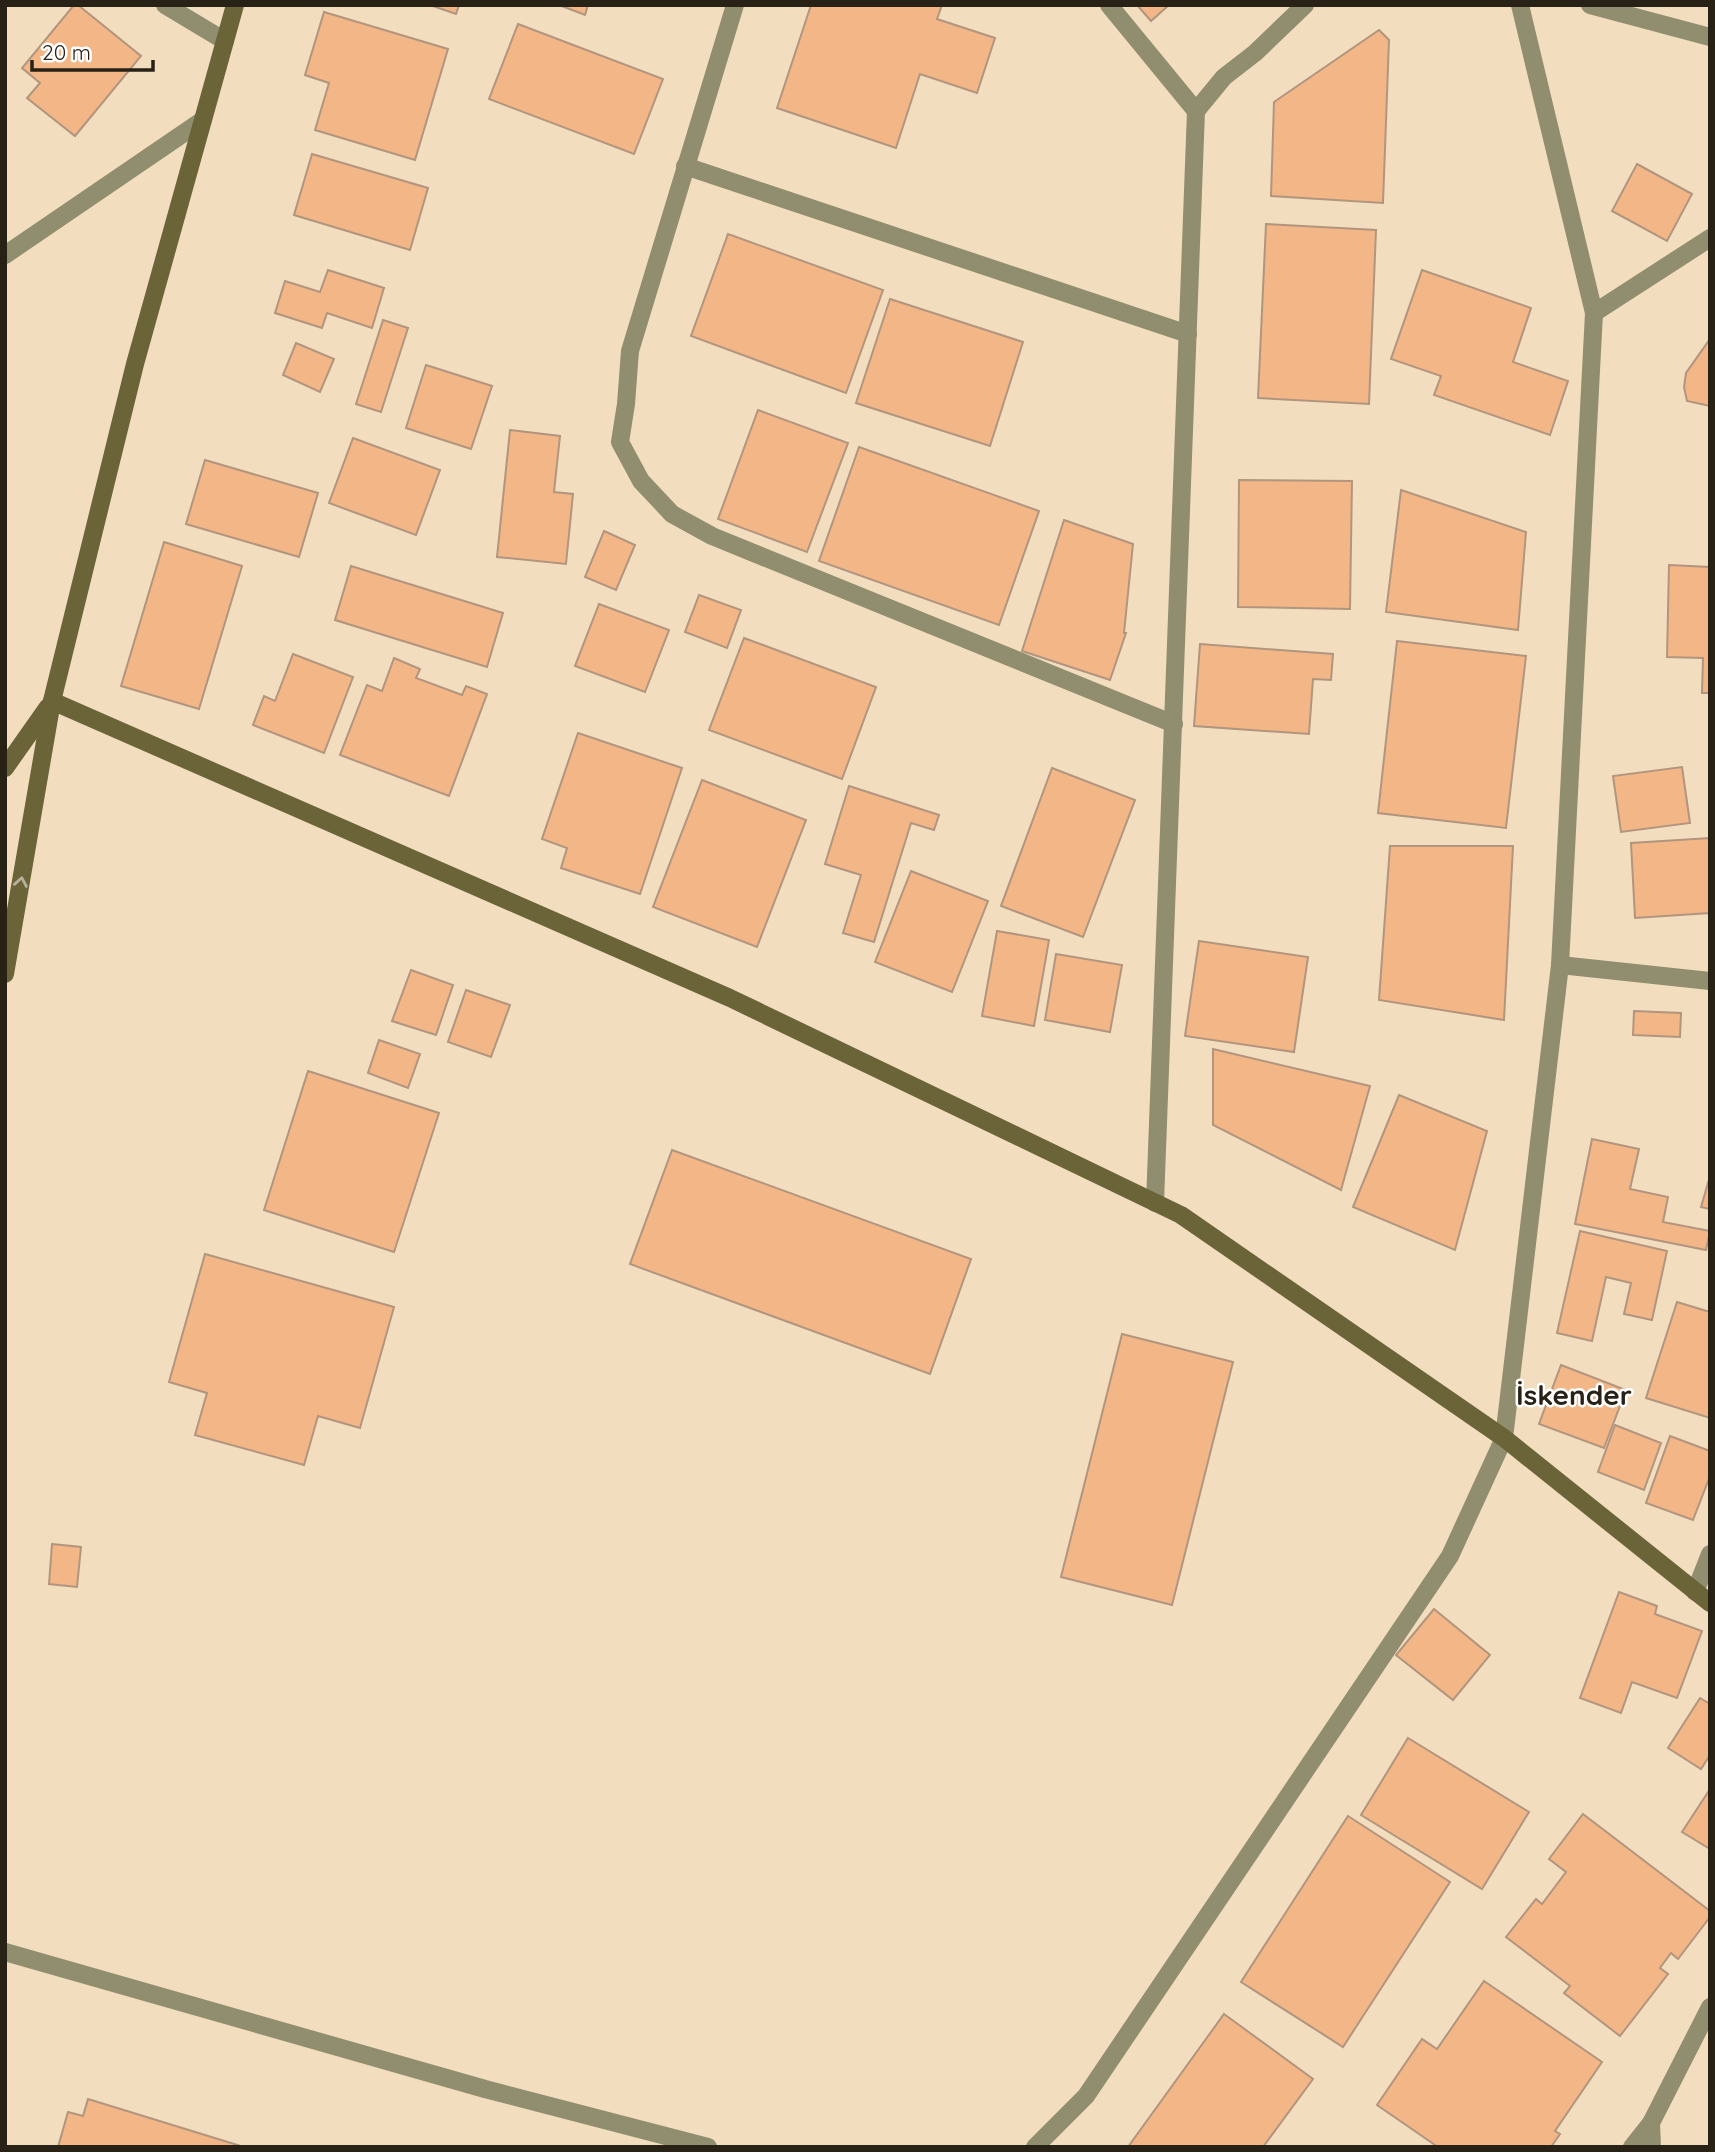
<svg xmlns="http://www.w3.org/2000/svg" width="1715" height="2152" font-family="Quicksand,sans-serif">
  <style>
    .building { fill: #f3b687; stroke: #b2957f; stroke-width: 2 }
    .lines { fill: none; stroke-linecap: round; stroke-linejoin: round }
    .minor { stroke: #918d6f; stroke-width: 18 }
    .secondary { stroke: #6b6438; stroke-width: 18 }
    .oneway { stroke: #b5b29c }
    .labels { text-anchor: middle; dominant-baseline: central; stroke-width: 5; stroke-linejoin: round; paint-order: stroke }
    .district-label { font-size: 28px; font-weight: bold; fill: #282115; stroke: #fff }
  </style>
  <rect width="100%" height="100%" fill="#f2debf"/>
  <g class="building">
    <polygon points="74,5 78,5 141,56 75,136 27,98 40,83 22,68"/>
    <polygon points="430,5 459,5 456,14"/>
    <polygon points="559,5 588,5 585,15"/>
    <polygon points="811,5 942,5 937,19 995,38 977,93 920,74 896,148 777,108"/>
    <polygon points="1137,5 1169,5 1151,21"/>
    <polygon points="324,12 448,49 415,160 315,130 329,83 305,75"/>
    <polygon points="518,24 663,79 634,154 489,99"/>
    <polygon points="1379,30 1389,40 1383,203 1271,196 1274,102"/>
    <polygon points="312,154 428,188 410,250 294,215"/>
    <polygon points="1637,164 1692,194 1667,241 1612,211"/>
    <polygon points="1266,224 1376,230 1369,404 1258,398"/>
    <polygon points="728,234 883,290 846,393 691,336"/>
    <polygon points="328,270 384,288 372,328 327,313 322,328 275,313 285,281 320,292"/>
    <polygon points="1422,270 1531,308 1513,362 1568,381 1550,435 1434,395 1441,376 1391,359"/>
    <polygon points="890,299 1023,342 990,446 856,403"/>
    <polygon points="383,320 408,328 381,412 356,404"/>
    <polygon points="1710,339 1710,406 1687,401 1684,387 1686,373"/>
    <polygon points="296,343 334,359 320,392 283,375"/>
    <polygon points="426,365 492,386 471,449 406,428"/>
    <polygon points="758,410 848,443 807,552 718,519"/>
    <polygon points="510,430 560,436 554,492 573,494 566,564 497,557"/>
    <polygon points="353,438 440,470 416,535 329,503"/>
    <polygon points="859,447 1039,511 999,625 819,561"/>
    <polygon points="205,460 318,493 299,557 186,524"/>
    <polygon points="1239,480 1352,481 1350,609 1238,607"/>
    <polygon points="1401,490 1526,532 1518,630 1386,612"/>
    <polygon points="1064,520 1133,544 1124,633 1126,633 1110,680 1022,651"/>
    <polygon points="604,531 635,545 616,590 585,577"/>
    <polygon points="164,542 242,566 199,709 121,686"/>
    <polygon points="1669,565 1710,567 1710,693 1702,693 1703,658 1667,657"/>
    <polygon points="351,566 503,613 487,667 335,620"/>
    <polygon points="699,595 741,610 727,648 685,632"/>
    <polygon points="599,604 669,630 645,692 575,666"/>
    <polygon points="744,638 876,687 842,779 709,730"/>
    <polygon points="1397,641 1526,656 1506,828 1378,813"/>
    <polygon points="1200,644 1333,654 1331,680 1313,679 1309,734 1194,726"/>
    <polygon points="293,654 353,677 324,753 253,725 264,696 275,701"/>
    <polygon points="394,658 420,669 416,678 462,695 466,686 487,694 449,796 340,755 367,685 382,691"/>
    <polygon points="578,733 682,768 640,894 561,868 567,848 542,839"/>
    <polygon points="1682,767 1690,823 1621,832 1613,776"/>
    <polygon points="1052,768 1135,800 1083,937 1001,906"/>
    <polygon points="702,780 806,820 757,947 653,907"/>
    <polygon points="849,786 939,815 934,830 911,823 874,942 843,933 861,875 825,864"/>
    <polygon points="1710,838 1710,913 1635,918 1631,843"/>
    <polygon points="1390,846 1513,846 1504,1020 1379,1000"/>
    <polygon points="911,871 988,901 952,992 875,962"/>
    <polygon points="997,931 1049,940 1034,1026 982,1016"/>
    <polygon points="1199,941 1308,957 1294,1052 1185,1036"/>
    <polygon points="1056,954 1122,965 1110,1032 1045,1020"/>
    <polygon points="411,970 453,985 436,1035 392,1021"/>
    <polygon points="466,990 510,1005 491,1057 448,1042"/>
    <polygon points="1634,1011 1681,1013 1680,1037 1633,1035"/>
    <polygon points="379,1040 420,1054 408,1088 368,1073"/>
    <polygon points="1213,1049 1370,1086 1341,1190 1213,1125"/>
    <polygon points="308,1071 439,1113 394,1252 264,1210"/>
    <polygon points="1399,1095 1487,1131 1455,1250 1353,1207"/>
    <polygon points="1592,1139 1639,1149 1630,1189 1668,1197 1663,1222 1710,1231 1706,1250 1575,1224"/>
    <polygon points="672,1150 971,1259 930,1374 630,1264"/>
    <polygon points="1710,1176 1710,1209 1701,1207"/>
    <polygon points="1580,1231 1667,1251 1652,1320 1624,1314 1631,1283 1606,1277 1592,1341 1557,1333"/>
    <polygon points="205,1254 394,1307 360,1428 318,1416 304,1465 195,1435 207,1393 169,1382"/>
    <polygon points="1677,1302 1710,1312 1710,1418 1646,1398"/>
    <polygon points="1122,1334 1233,1362 1172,1605 1061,1577"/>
    <polygon points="1561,1365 1626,1390 1604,1448 1539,1424"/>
    <polygon points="1615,1425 1661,1443 1644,1490 1598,1472"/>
    <polygon points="1670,1436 1710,1451 1710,1476 1693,1520 1646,1503"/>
    <polygon points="52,1544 81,1547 77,1587 49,1584"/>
    <polygon points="1619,1592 1657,1606 1655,1614 1702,1631 1677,1698 1632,1682 1621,1713 1580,1698"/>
    <polygon points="1434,1609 1490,1655 1453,1700 1396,1655"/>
    <polygon points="1700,1698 1710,1704 1710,1755 1701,1769 1668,1748"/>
    <polygon points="1408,1738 1529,1812 1482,1889 1361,1815"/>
    <polygon points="1710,1789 1710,1849 1682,1832"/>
    <polygon points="1583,1814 1710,1911 1710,1917 1678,1959 1671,1953 1660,1968 1668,1974 1620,2036 1564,1993 1570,1986 1506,1937 1536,1899 1542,1904 1566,1872 1549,1859"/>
    <polygon points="1348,1816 1450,1882 1343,2047 1241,1982"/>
    <polygon points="1484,1981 1602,2062 1555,2131 1560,2134 1551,2147 1438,2147 1377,2105 1422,2039 1437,2049"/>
    <polygon points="1224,2014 1313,2079 1263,2147 1128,2147"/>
    <polygon points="88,2099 244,2147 58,2147 68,2112 83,2116"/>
  </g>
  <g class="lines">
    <g class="minor">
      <polyline points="165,5 225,41"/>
      <polyline points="735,5 630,351 626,404 620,442 641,481 672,514 712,536 1174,724"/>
      <polyline points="1109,5 1196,111"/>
      <polyline points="1590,5 1710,37"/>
      <polyline points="685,166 1188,334"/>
      <polyline points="5,255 203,120"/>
      <polyline points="1594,313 1710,238"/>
      <polyline points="1560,965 1710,981"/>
      <polyline points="1155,1203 1196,111 1224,77 1255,53 1305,5"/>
      <polyline points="1695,1592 1710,1554"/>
      <polyline points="5,1952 485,2089 708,2147"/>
      <polyline points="1035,2147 1086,2096 1450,1556 1504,1438 1560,965 1594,313 1520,5"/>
      <polyline points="1632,2147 1651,2123"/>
      <polyline points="1652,2147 1651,2123 1710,2007"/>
    </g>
    <g class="secondary">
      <polyline points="52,701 730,998 1181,1215 1504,1438 1710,1603"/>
      <polyline points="5,768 48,707"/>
      <polyline points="5,974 52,701 135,364 235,5"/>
    </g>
  </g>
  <defs><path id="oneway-chevron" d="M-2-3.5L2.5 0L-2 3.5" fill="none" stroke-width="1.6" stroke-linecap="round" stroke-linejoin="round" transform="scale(1.75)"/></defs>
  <use class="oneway" href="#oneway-chevron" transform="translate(21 882) rotate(-80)"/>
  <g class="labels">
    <g class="district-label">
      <text x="1574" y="1394">İskender</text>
    </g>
  </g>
  <rect width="1715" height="2152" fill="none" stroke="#282115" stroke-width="14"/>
  <path d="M32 60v10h121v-10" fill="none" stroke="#282115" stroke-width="3.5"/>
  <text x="42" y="60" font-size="21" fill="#282115" stroke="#ffffff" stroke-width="5" paint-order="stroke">20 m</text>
</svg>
